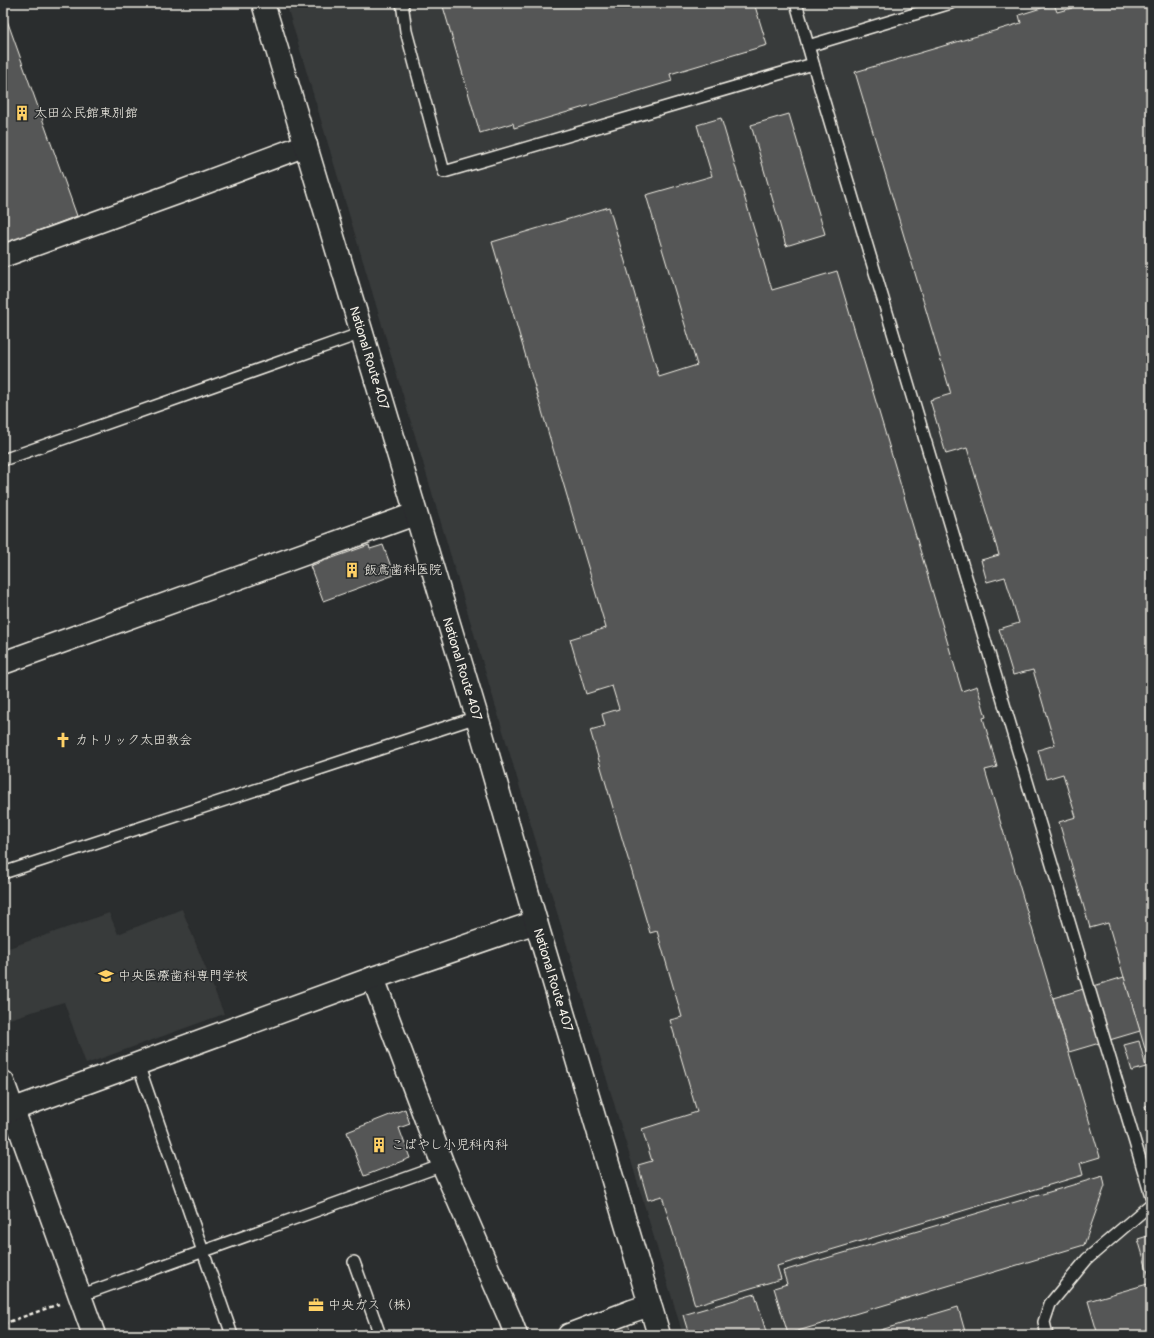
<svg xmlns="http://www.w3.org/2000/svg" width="1154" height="1338" font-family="Pangolin,'Klee One',sans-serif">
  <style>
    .built { fill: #373a3a }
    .green { fill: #444645; stroke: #9c9c96 }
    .building { fill: #555756; stroke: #f4f1e8 }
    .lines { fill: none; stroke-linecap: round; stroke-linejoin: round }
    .lane-casing { stroke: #f4f1e8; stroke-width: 14 }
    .street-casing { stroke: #f4f1e8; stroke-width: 25 }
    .secondary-casing { stroke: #f4f1e8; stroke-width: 25 }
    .highway-casing { stroke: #f4f1e8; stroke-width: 25 }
    .path { stroke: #f4f1e8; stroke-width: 2.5; stroke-dasharray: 4 3; stroke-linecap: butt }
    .lane { stroke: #2a2d2e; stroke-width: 11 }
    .street { stroke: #2a2d2e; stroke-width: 22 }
    .secondary { stroke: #2a2d2e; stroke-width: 22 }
    .highway { stroke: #2a2d2e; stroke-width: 22 }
    .labels { text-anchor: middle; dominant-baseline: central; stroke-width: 3; stroke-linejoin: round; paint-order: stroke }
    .poi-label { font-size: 13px; fill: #f4f1e8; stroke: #2a2d2e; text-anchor: start }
    .street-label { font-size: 13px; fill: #f4f1e8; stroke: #2a2d2e }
  </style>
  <rect width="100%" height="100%" fill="#2a2d2e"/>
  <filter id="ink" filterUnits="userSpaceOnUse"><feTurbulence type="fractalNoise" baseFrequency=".025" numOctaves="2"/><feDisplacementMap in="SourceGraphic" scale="8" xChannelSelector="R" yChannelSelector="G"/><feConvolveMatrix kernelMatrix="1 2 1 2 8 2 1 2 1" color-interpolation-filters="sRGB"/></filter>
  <g filter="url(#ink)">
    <g class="built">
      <polygon points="286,3 1151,3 1151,1335 683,1335"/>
      <polygon points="182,909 224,1014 86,1064 64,1002 3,1021 3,950 109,913 118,934"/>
    </g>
    <polygon class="green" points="628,1324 632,1335 596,1335"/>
    <g class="building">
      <polygon points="442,3 754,3 767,45 670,74 672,81 514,128 513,123 480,133"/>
      <polygon points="1071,3 1151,3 1151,1069 1108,923 1090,928 1059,822 1076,817 1063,774 1046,779 1038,750 1055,745 1033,670 1013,675 999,629 1019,623 1005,577 987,582 981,560 999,555 967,448 946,454 930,400 951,394 855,72 1021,23 1019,15 1054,4 1057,12 1072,8"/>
      <polygon points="3,9 77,216 3,244"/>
      <polygon points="789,114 825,234 786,246 751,125"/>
      <polygon points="721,118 772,290 837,271 962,691 977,686 986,717 983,718 997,767 985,770 1100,1157 1080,1163 1083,1175 777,1266 781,1279 695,1305 662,1196 648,1200 638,1165 652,1161 642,1129 697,1112 670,1020 682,1017 657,931 650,933 590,730 605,726 602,714 619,709 612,686 586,694 570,639 606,628 492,242 609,207 659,377 697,365 646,195 712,176 697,125"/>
      <polygon points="369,545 370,549 383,545 394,575 323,601 310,566"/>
      <polygon points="1124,977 1140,1031 1069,1052 1053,998"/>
      <polygon points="1139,1041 1146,1067 1132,1071 1124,1045"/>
      <polygon points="1151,1105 1151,1126 1145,1106"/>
      <polygon points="405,1109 410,1124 399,1128 410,1158 364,1176 347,1132"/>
      <polygon points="1103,1176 1105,1186 1084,1245 788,1334 774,1288 787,1284 783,1271"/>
      <polygon points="1151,1235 1151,1335 1098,1335 1088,1301 1151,1283 1138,1239"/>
      <polygon points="755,1294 767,1335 689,1335 683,1315"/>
      <polygon points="958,1307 966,1335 864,1335"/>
    </g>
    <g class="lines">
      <g class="lane-casing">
        <g id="lane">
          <polyline points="402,3 406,31 444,172 813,64"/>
          <polyline points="796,3 822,95 1151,1196"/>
          <polyline points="808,46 951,3"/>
          <polyline points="3,460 362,333"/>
          <polyline points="3,873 477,717"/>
          <polyline points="138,1064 232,1335"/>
          <polyline points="354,1262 380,1335"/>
          <polyline points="79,1296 443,1165"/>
          <polyline points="1047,1335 1044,1322 1050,1304 1087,1259 1151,1204"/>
        </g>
      </g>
      <g class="street-casing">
        <g id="street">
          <polyline points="3,256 183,191 306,145"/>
          <polyline points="3,663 415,514"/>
          <polyline points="373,978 443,1165 510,1319 516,1335"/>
          <polyline points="3,1082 94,1335"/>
          <polyline points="569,1335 632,1311 650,1305"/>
        </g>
      </g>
      <g class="secondary-casing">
        <polyline id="secondary" points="3,1113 373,978 536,922"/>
      </g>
      <g class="highway-casing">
        <polyline id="highway" points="263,3 477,717 536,922 659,1335"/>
      </g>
      <polyline class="path" points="3,1324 59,1304"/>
      <use href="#lane" class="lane"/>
      <use href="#street" class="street"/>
      <use href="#secondary" class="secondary"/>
      <use href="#highway" class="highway"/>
    </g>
  </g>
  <defs>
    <g id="building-bare" transform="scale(1.2)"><path d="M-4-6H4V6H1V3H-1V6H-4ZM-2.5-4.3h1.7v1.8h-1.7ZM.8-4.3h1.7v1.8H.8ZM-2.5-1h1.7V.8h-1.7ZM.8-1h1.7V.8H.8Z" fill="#ffd166" stroke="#2a2d2e" stroke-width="2.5" paint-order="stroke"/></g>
    <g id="church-bare" transform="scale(1.2)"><path d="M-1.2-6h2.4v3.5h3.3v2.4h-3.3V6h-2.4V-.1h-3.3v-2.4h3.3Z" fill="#ffd166" stroke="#2a2d2e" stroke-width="2.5" paint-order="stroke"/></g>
    <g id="school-bare" transform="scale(1.2)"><path d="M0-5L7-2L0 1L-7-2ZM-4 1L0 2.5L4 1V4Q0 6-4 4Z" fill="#ffd166" stroke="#2a2d2e" stroke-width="2.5" paint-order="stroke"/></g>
    <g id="office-bare" transform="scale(1.2)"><path d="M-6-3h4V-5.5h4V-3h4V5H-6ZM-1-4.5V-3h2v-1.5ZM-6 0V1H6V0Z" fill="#ffd166" stroke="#2a2d2e" stroke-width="2.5" paint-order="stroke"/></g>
  </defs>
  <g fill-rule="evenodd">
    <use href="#building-bare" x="22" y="113"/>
    <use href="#building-bare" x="352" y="570"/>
    <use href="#church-bare" x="63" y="740"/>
    <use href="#school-bare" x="106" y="976"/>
    <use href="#building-bare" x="379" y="1145"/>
    <use href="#office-bare" x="316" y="1305"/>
  </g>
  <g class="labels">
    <g class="poi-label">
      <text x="34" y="113">太田公民館東別館</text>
      <text x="364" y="570">飯鳶歯科医院</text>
      <text x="75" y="740">カトリック太田教会</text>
      <text x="118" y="976">中央医療歯科専門学校</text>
      <text x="391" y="1145">こばやし小児科内科</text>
      <text x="328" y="1305">中央ガス（株）</text>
    </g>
    <g class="street-label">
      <text transform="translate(369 358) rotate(73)">National Route 407</text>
      <text transform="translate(462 669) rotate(73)">National Route 407</text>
      <text transform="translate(553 980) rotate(73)">National Route 407</text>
    </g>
  </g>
  <rect width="1154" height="1338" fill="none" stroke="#2a2d2e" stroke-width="16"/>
  <rect x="8" y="8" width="1138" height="1322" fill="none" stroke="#f4f1e8" stroke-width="1.5" filter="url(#ink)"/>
</svg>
